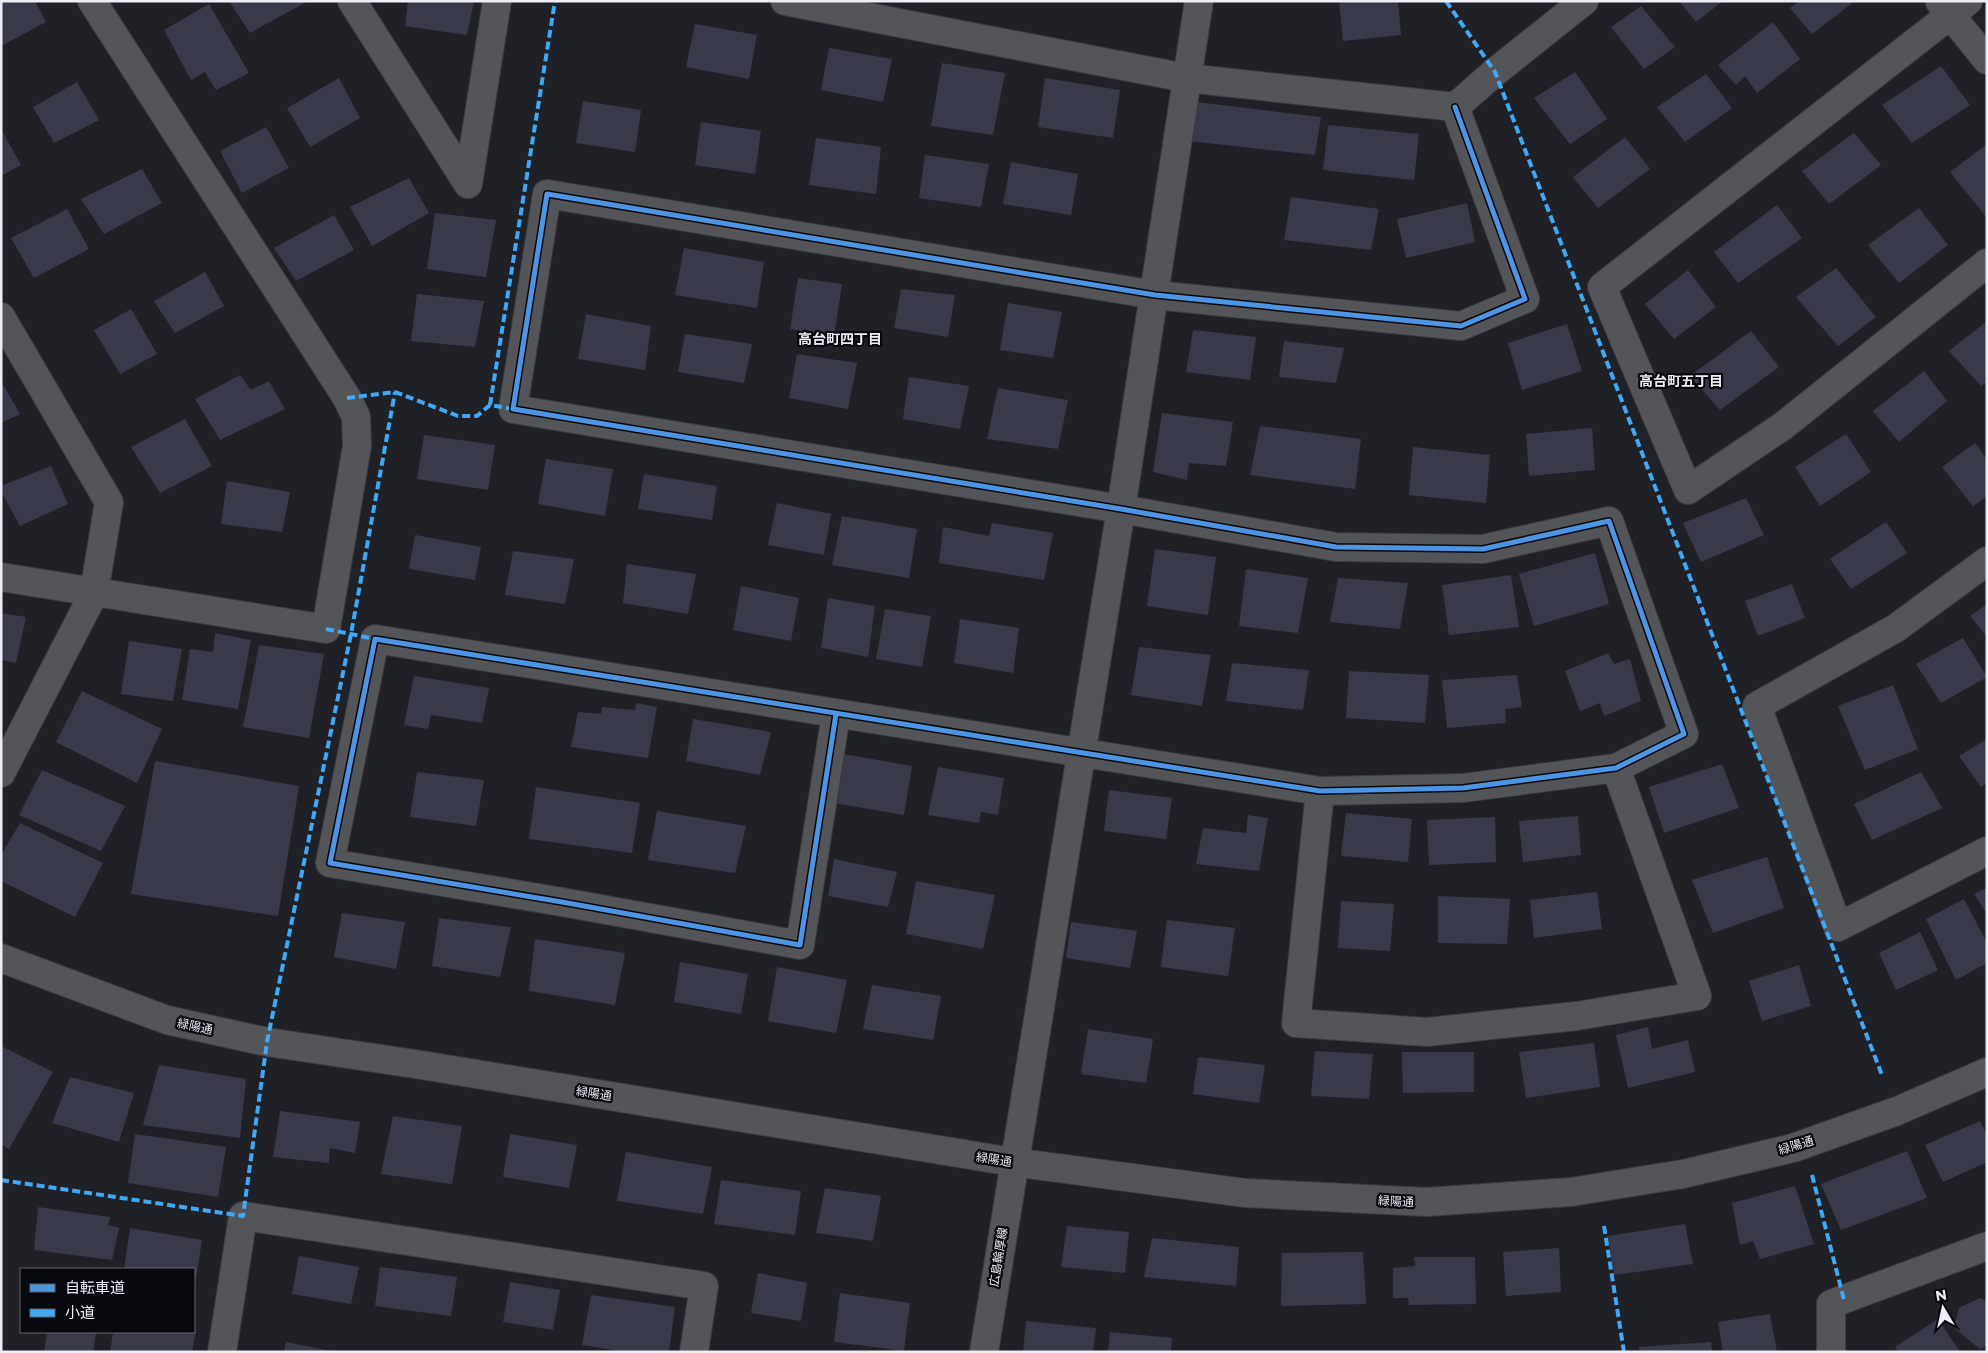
<svg xmlns="http://www.w3.org/2000/svg" width="1988" height="1353" font-family="Montserrat,'Noto Sans JP',sans-serif">
  <style>
    .building { fill: #383a4a }
    .lines { fill: none; stroke-linecap: round; stroke-linejoin: round }
    .minor-casing { stroke: #3b3c42; stroke-width: 30 }
    .minor { stroke: #545559; stroke-width: 28 }
    .quiet { stroke: #3fa9f5; stroke-width: 4; stroke-dasharray: 8 4; stroke-linecap: butt }
    .cycleway-casing { stroke: #08090e; stroke-width: 8 }
    .cycleway { stroke: #4d94e3; stroke-width: 5 }
    .labels { text-anchor: middle; dominant-baseline: central; stroke-width: 4.5; stroke-linejoin: round; paint-order: stroke }
    .street-label { font-size: 12px; fill: #eceef6; stroke: #08090e }
    .neighbourhood-label { font-size: 14px; font-weight: bold; fill: #eceef6; stroke: #08090e }
  </style>
  <rect width="100%" height="100%" fill="#202127"/>
  <g class="building">
    <polygon points="1,1 35,1 46,22 1,46"/>
    <polygon points="229,1 308,1 250,33"/>
    <polygon points="408,1 474,1 467,35 405,26"/>
    <polygon points="1339,1 1398,1 1401,35 1343,41"/>
    <polygon points="1679,1 1723,1 1696,22"/>
    <polygon points="1799,1 1855,1 1812,34 1790,8"/>
    <polygon points="209,4 249,73 216,90 205,72 191,80 164,30"/>
    <polygon points="1641,6 1675,47 1644,69 1611,27"/>
    <polygon points="1773,22 1800,59 1757,93 1745,76 1736,85 1718,65"/>
    <polygon points="695,24 757,35 749,79 686,67"/>
    <polygon points="829,48 892,59 883,102 821,90"/>
    <polygon points="942,63 1005,73 993,135 931,126"/>
    <polygon points="1941,66 1970,105 1912,143 1882,105"/>
    <polygon points="1575,72 1607,119 1570,144 1534,98"/>
    <polygon points="1706,74 1732,108 1685,142 1657,107"/>
    <polygon points="339,78 360,118 310,147 287,108"/>
    <polygon points="1045,78 1120,90 1113,138 1038,127"/>
    <polygon points="77,82 99,120 54,143 33,107"/>
    <polygon points="583,101 641,110 635,152 576,143"/>
    <polygon points="1196,102 1321,117 1315,155 1189,141"/>
    <polygon points="701,122 761,131 755,174 695,165"/>
    <polygon points="1328,125 1419,134 1414,180 1323,170"/>
    <polygon points="266,127 289,168 242,193 220,151"/>
    <polygon points="1,129 21,165 1,176"/>
    <polygon points="1854,133 1881,165 1829,204 1802,171"/>
    <polygon points="1625,137 1650,169 1598,208 1573,177"/>
    <polygon points="816,138 881,147 876,194 809,185"/>
    <polygon points="1987,144 1987,218 1950,172"/>
    <polygon points="925,155 989,164 981,207 919,198"/>
    <polygon points="1011,162 1078,174 1071,215 1003,204"/>
    <polygon points="142,169 162,203 104,234 81,199"/>
    <polygon points="409,178 429,213 372,246 350,207"/>
    <polygon points="1291,197 1379,209 1371,250 1284,240"/>
    <polygon points="1467,203 1475,242 1406,258 1397,219"/>
    <polygon points="1777,205 1802,238 1738,283 1714,252"/>
    <polygon points="1919,208 1948,245 1899,283 1868,245"/>
    <polygon points="67,209 89,249 34,278 11,238"/>
    <polygon points="435,213 496,220 486,277 427,269"/>
    <polygon points="334,215 354,250 296,281 274,248"/>
    <polygon points="684,248 764,262 757,308 675,295"/>
    <polygon points="1836,268 1876,317 1838,346 1796,297"/>
    <polygon points="1688,270 1716,307 1674,339 1645,304"/>
    <polygon points="205,272 224,306 175,333 154,301"/>
    <polygon points="798,278 842,284 834,336 790,329"/>
    <polygon points="901,289 955,295 948,337 894,328"/>
    <polygon points="417,294 484,301 475,347 411,341"/>
    <polygon points="1008,303 1062,312 1053,358 1000,350"/>
    <polygon points="131,309 157,354 120,374 94,330"/>
    <polygon points="586,314 651,326 645,370 578,359"/>
    <polygon points="1987,321 1987,382 1981,386 1949,351"/>
    <polygon points="1567,324 1582,371 1522,390 1508,343"/>
    <polygon points="1193,330 1256,337 1250,380 1186,372"/>
    <polygon points="1751,331 1779,367 1720,410 1690,376"/>
    <polygon points="685,334 752,344 744,383 678,372"/>
    <polygon points="1284,341 1344,348 1336,383 1279,377"/>
    <polygon points="797,354 857,363 848,409 789,398"/>
    <polygon points="1924,371 1947,401 1899,442 1873,411"/>
    <polygon points="240,375 251,390 269,381 285,409 220,440 195,399"/>
    <polygon points="909,377 969,386 960,429 903,419"/>
    <polygon points="1,381 20,414 1,423"/>
    <polygon points="998,388 1068,400 1058,449 987,439"/>
    <polygon points="1162,413 1233,422 1226,466 1189,463 1187,480 1153,472"/>
    <polygon points="185,419 212,466 160,493 131,447"/>
    <polygon points="1260,426 1361,439 1355,489 1250,475"/>
    <polygon points="1592,428 1595,470 1529,476 1526,434"/>
    <polygon points="1846,434 1871,472 1820,506 1795,467"/>
    <polygon points="424,435 495,445 488,490 417,479"/>
    <polygon points="1975,443 1987,459 1987,496 1973,506 1942,467"/>
    <polygon points="1413,447 1490,455 1486,503 1409,495"/>
    <polygon points="546,459 613,469 605,516 538,504"/>
    <polygon points="51,466 68,504 20,526 1,491 1,486"/>
    <polygon points="644,474 717,486 712,520 638,509"/>
    <polygon points="227,481 290,492 282,532 221,524"/>
    <polygon points="1746,498 1764,535 1701,562 1683,523"/>
    <polygon points="777,503 831,514 824,555 768,545"/>
    <polygon points="842,516 917,529 909,578 832,565"/>
    <polygon points="1886,522 1907,553 1851,589 1830,559"/>
    <polygon points="992,523 1053,533 1044,580 939,563 943,527 989,536"/>
    <polygon points="415,535 481,547 475,580 409,569"/>
    <polygon points="1155,549 1216,557 1208,615 1147,606"/>
    <polygon points="513,551 574,559 565,604 505,595"/>
    <polygon points="1595,553 1609,604 1534,626 1519,574"/>
    <polygon points="627,564 696,574 688,614 623,603"/>
    <polygon points="1246,569 1308,578 1298,633 1239,626"/>
    <polygon points="1511,575 1519,627 1449,635 1442,585"/>
    <polygon points="1338,578 1408,583 1400,629 1330,622"/>
    <polygon points="1792,584 1805,618 1758,636 1745,601"/>
    <polygon points="741,586 799,598 791,641 733,630"/>
    <polygon points="828,598 875,606 868,657 821,648"/>
    <polygon points="1987,604 1987,637 1970,616"/>
    <polygon points="885,609 931,616 922,667 876,659"/>
    <polygon points="1,613 26,617 16,663 1,660"/>
    <polygon points="960,619 1019,628 1013,673 954,663"/>
    <polygon points="215,633 251,640 238,709 182,700 190,649 213,652"/>
    <polygon points="1963,638 1987,677 1941,703 1916,664"/>
    <polygon points="129,641 182,649 173,701 121,694"/>
    <polygon points="259,645 324,654 309,738 243,727"/>
    <polygon points="1139,647 1211,655 1202,706 1131,695"/>
    <polygon points="1608,653 1614,664 1630,659 1641,701 1604,716 1600,703 1580,711 1565,671"/>
    <polygon points="1232,663 1309,670 1303,710 1226,701"/>
    <polygon points="1349,671 1429,675 1425,723 1346,718"/>
    <polygon points="1517,675 1522,707 1505,709 1506,723 1447,728 1442,680"/>
    <polygon points="414,676 489,688 482,723 431,715 428,729 404,725"/>
    <polygon points="1893,685 1918,749 1865,770 1838,706"/>
    <polygon points="82,691 162,729 137,783 56,742"/>
    <polygon points="636,703 657,707 648,758 571,747 578,712 601,714 602,707 635,710"/>
    <polygon points="693,719 771,732 760,775 686,761"/>
    <polygon points="1987,739 1987,783 1981,787 1959,756"/>
    <polygon points="843,754 912,766 904,815 834,803"/>
    <polygon points="155,761 299,786 278,916 131,894"/>
    <polygon points="1722,764 1739,808 1664,833 1649,787"/>
    <polygon points="938,767 1004,778 998,815 981,812 979,823 928,815"/>
    <polygon points="42,770 125,806 101,851 19,815"/>
    <polygon points="417,772 484,780 476,826 410,817"/>
    <polygon points="1921,772 1942,808 1872,840 1854,804"/>
    <polygon points="536,787 640,803 632,853 529,839"/>
    <polygon points="1109,790 1172,798 1166,839 1104,831"/>
    <polygon points="657,811 746,826 735,873 648,860"/>
    <polygon points="1346,813 1412,819 1408,862 1341,856"/>
    <polygon points="1248,815 1268,818 1259,871 1196,864 1203,828 1246,833"/>
    <polygon points="1578,816 1581,855 1523,862 1519,821"/>
    <polygon points="1495,817 1496,862 1429,865 1427,820"/>
    <polygon points="20,823 103,863 75,917 1,881 1,855"/>
    <polygon points="1767,857 1784,908 1713,933 1692,880"/>
    <polygon points="834,859 897,872 888,907 828,896"/>
    <polygon points="916,881 995,895 983,949 906,934"/>
    <polygon points="1987,888 1987,914 1974,894"/>
    <polygon points="1597,892 1602,929 1534,938 1530,900"/>
    <polygon points="1438,896 1510,899 1507,944 1438,943"/>
    <polygon points="1964,899 1987,943 1987,963 1956,980 1926,919"/>
    <polygon points="1341,901 1394,904 1390,951 1338,948"/>
    <polygon points="342,913 405,922 396,969 334,957"/>
    <polygon points="439,918 511,927 500,977 432,966"/>
    <polygon points="1167,920 1235,928 1228,976 1161,967"/>
    <polygon points="1071,922 1137,931 1130,968 1066,958"/>
    <polygon points="1920,932 1938,970 1896,990 1879,953"/>
    <polygon points="535,939 625,953 615,1005 529,991"/>
    <polygon points="680,962 748,974 741,1014 674,1002"/>
    <polygon points="1799,965 1811,1006 1762,1021 1749,981"/>
    <polygon points="777,967 847,980 836,1033 768,1021"/>
    <polygon points="872,985 941,996 933,1040 863,1029"/>
    <polygon points="1648,1027 1652,1049 1688,1040 1695,1072 1628,1088 1616,1035"/>
    <polygon points="1088,1029 1153,1039 1146,1083 1081,1074"/>
    <polygon points="1594,1043 1600,1087 1526,1098 1519,1052"/>
    <polygon points="1,1046 53,1072 9,1149 1,1144"/>
    <polygon points="1315,1051 1373,1054 1369,1099 1311,1096"/>
    <polygon points="1402,1052 1474,1052 1474,1092 1403,1093"/>
    <polygon points="1198,1057 1265,1065 1259,1103 1193,1094"/>
    <polygon points="159,1065 246,1079 240,1138 143,1125"/>
    <polygon points="70,1077 134,1093 119,1142 52,1123"/>
    <polygon points="280,1111 360,1122 355,1153 330,1148 329,1163 273,1157"/>
    <polygon points="393,1116 462,1126 452,1184 381,1174"/>
    <polygon points="1980,1121 1987,1135 1987,1162 1943,1182 1925,1145"/>
    <polygon points="135,1134 226,1147 218,1197 128,1183"/>
    <polygon points="510,1134 577,1145 569,1188 503,1177"/>
    <polygon points="1907,1151 1927,1198 1841,1230 1821,1184"/>
    <polygon points="626,1152 712,1167 703,1214 617,1201"/>
    <polygon points="721,1180 801,1191 795,1235 714,1224"/>
    <polygon points="1795,1186 1814,1244 1760,1259 1753,1241 1740,1245 1732,1203"/>
    <polygon points="825,1188 881,1196 873,1241 816,1233"/>
    <polygon points="38,1207 110,1217 108,1225 119,1228 112,1260 34,1250"/>
    <polygon points="1685,1224 1693,1264 1614,1275 1608,1236"/>
    <polygon points="1067,1226 1129,1232 1125,1273 1061,1267"/>
    <polygon points="130,1228 202,1240 195,1284 194,1269 124,1269"/>
    <polygon points="1152,1238 1239,1247 1236,1286 1144,1277"/>
    <polygon points="1559,1248 1561,1292 1506,1296 1503,1252"/>
    <polygon points="1363,1252 1366,1304 1281,1306 1282,1253"/>
    <polygon points="299,1256 359,1267 351,1304 292,1294"/>
    <polygon points="1414,1257 1475,1257 1476,1304 1409,1305 1408,1298 1393,1298 1393,1268 1415,1266"/>
    <polygon points="380,1267 457,1277 451,1316 375,1306"/>
    <polygon points="758,1273 807,1283 801,1321 751,1313"/>
    <polygon points="510,1282 560,1290 553,1330 503,1322"/>
    <polygon points="840,1293 910,1303 904,1351 834,1342"/>
    <polygon points="591,1295 675,1307 669,1352 625,1352 582,1345"/>
    <polygon points="1980,1298 1987,1301 1987,1346 1980,1349 1954,1328 1959,1308"/>
    <polygon points="1770,1314 1777,1352 1723,1352 1718,1322"/>
    <polygon points="1938,1319 1960,1352 1898,1352 1895,1347"/>
    <polygon points="1026,1321 1096,1328 1093,1352 1023,1352"/>
    <polygon points="194,1330 196,1331 192,1352 110,1352 113,1332 194,1332"/>
    <polygon points="47,1332 96,1332 93,1352 44,1352"/>
    <polygon points="1110,1332 1172,1338 1171,1352 1108,1352"/>
    <polygon points="286,1342 331,1351 331,1352 284,1352"/>
    <polygon points="1711,1342 1712,1352 1639,1352 1639,1347"/>
  </g>
  <g class="lines">
    <g class="minor-casing">
      <g id="minor">
        <polyline points="352,1 468,184 497,1"/>
        <polyline points="785,1 1186,78 1455,107 1495,72 1584,1"/>
        <polyline points="1968,1 1602,287 1688,490 1783,426 1987,263"/>
        <polyline points="1940,2 1987,60"/>
        <polyline points="1,317 109,502 94,593 1,773"/>
        <polyline points="1987,561 1896,628 1757,706 1838,927 1987,851"/>
        <polyline points="1,577 326,629 357,446 356,417 347,398 92,1"/>
        <polyline points="836,714 800,945 562,902 330,863 375,639 1320,791 1463,788 1616,768 1684,734 1609,521 1483,549 1336,547 1121,509 513,409 547,194 1155,295 1461,326 1525,299 1455,107"/>
        <polyline points="1320,791 1296,1023 1427,1032 1577,1016 1697,996 1616,768"/>
        <polyline points="1,958 167,1020 267,1042 415,1064 1013,1162 1245,1193 1427,1202 1571,1192 1683,1174 1793,1148 1897,1111 1987,1072"/>
        <polyline points="222,1352 243,1216 704,1286 694,1352"/>
        <polyline points="984,1352 1121,509 1199,1"/>
        <polyline points="1831,1352 1831,1304 1987,1246"/>
      </g>
    </g>
    <use href="#minor" class="minor"/>
    <g class="quiet">
      <polyline points="1446,1 1495,72 1882,1075"/>
      <polyline points="347,398 395,392 458,416 477,416 490,405 513,409"/>
      <polyline points="490,405 555,1"/>
      <polyline points="326,629 375,639"/>
      <polyline points="1812,1175 1844,1300"/>
      <polyline points="1,1180 243,1216 267,1042 351,634 395,392"/>
      <polyline points="1604,1226 1624,1352"/>
    </g>
    <g class="cycleway-casing">
      <polyline id="cycleway" points="836,714 800,945 562,902 330,863 375,639 1320,791 1463,788 1616,768 1684,734 1609,521 1483,549 1336,547 1121,509 513,409 547,194 1155,295 1461,326 1525,299 1455,107"/>
    </g>
    <use href="#cycleway" class="cycleway"/>
  </g>
  <g class="labels">
    <g class="street-label">
      <text transform="translate(195 1026) rotate(12)">緑陽通</text>
      <text transform="translate(594 1093) rotate(9)">緑陽通</text>
      <text transform="translate(1796 1145) rotate(-17)">緑陽通</text>
      <text transform="translate(994 1159) rotate(9)">緑陽通</text>
      <text transform="translate(1396 1201) rotate(3)">緑陽通</text>
      <text transform="translate(998 1257) rotate(-81)">広島輪厚線</text>
    </g>
    <g class="neighbourhood-label">
      <text x="840" y="339">高台町四丁目</text>
      <text x="1681" y="381">高台町五丁目</text>
    </g>
  </g>
  <rect width="1988" height="1353" fill="none" stroke="#eceef6" stroke-width="5"/>
  <rect x="20" y="1268" width="175" height="65" fill="#08090e" stroke="#63656b"/>
  <rect x="30" y="1284" width="25" height="8" fill="#4d94e3" stroke="#63656b"/>
  <text x="65" y="1293" font-size="15" fill="#eceef6">自転車道</text>
  <rect x="30" y="1309" width="25" height="8" fill="#3fa9f5" stroke="#63656b"/>
  <text x="65" y="1318" font-size="15" fill="#eceef6">小道</text>
  <g transform="translate(1943 1308) rotate(351)" stroke="#08090e" stroke-width="4" paint-order="stroke">
  <path d="M0-4L9 19L0 12L-9 19Z" fill="#eceef6"/>
  <text y="-8" font-size="14" font-weight="bold" text-anchor="middle" fill="#eceef6">N</text>
  </g>
</svg>
